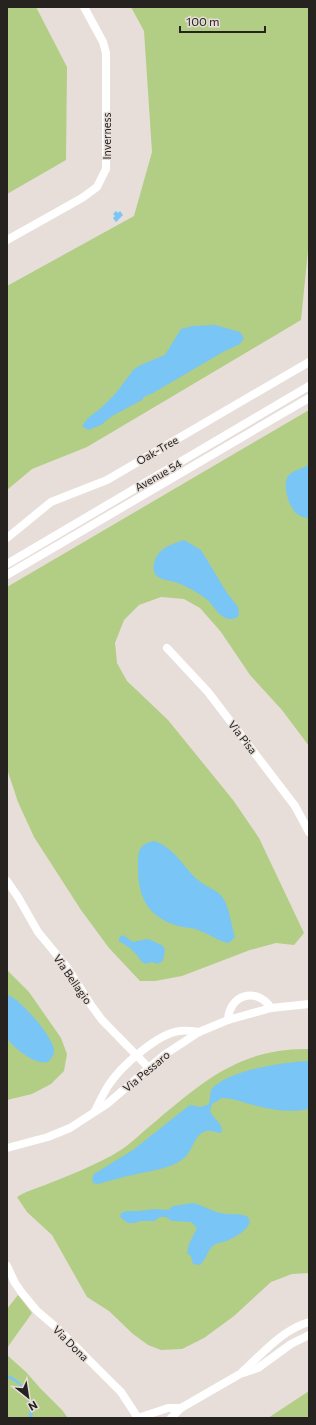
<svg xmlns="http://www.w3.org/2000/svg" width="316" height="1425" font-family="Commissioner,sans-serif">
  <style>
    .green { fill: #b2cd84 }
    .water { fill: #79c5f6 }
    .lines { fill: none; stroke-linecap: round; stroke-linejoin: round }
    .minor { stroke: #fff; stroke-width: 8 }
    .labels { text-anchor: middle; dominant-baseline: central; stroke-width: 3; stroke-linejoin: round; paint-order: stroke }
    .street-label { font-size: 11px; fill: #252220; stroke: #e7ded9 }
  </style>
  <rect width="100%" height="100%" fill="#e7ded9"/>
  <g class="green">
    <polygon points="7,7 36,7 67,67 66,160 7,194"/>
    <polygon points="131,7 309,7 309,241 301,320 87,447 32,469 7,490 7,286 134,216 152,152 144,31"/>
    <polygon points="309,410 309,746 282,710 250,675 221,632 200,608 184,599 161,597 139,605 124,620 115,643 117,663 127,681 168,720 233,800 259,838 304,933 294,945 276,943 250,950 182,976 155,981 140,981 109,948 81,910 34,837 18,802 7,769 7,587"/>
    <polygon points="7,970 29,992 61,1038 67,1054 64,1071 51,1084 32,1094 7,1100"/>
    <path d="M309 1049V1273L292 1274 271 1282 234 1316 204 1338 182 1349 161 1350 148 1345 133 1334 109 1311 87 1297 52 1235 27 1212 17 1197C28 1190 39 1188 50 1183 71 1175 92 1166 111 1156 126 1148 137 1137 150 1126 200 1084 238 1048 309 1049Z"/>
    <polygon points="18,1295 32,1313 7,1348 7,1309"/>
    <polygon points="7,1355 26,1372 40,1388 62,1410 68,1418 7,1418"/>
    <polygon points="309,1391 309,1418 268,1418"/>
  </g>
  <g class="water">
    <polygon points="116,211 118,213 120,211 123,215 116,222 113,218 115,216 113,214"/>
    <polygon points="215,325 240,332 244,338 240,344 223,352 153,393 144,397 142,400 112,416 101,425 88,430 82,426 88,418 101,408 116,393 134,369 143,364 165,355 181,329 193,326"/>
    <path d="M309 465V519C305 517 301 517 297 514 289 508 281 483 289 475 294 470 303 468 309 465Z"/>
    <path d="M184 540 201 550 227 593 238 607 239 615 236 618C220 623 216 606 205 598 197 592 188 587 178 583 167 579 148 581 155 560 159 548 172 544 184 540Z"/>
    <path d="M154 841C174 847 184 868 198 880 206 887 218 890 223 898 230 909 231 925 235 937L229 943C219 942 208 933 198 930 191 927 184 928 178 926 145 916 137 894 138 862 138 849 141 844 154 841Z"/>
    <polygon points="123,935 133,942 147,939 151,940 163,946 165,950 163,961 157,964 152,962 146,964 142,962 136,954 130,948 119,941 119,938"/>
    <path d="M7 995C19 997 55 1039 54 1051 54 1055 51 1059 48 1062 34 1065 16 1049 7 1039Z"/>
    <path d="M309 1061V1109C289 1113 272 1110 253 1105 242 1102 233 1098 222 1098L212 1104 210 1111C213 1119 221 1121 222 1130L221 1133C216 1133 211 1130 206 1131 193 1135 193 1152 183 1159 170 1169 149 1171 133 1175 121 1177 110 1181 98 1184L93 1183 92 1178 94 1174 133 1150 186 1108 190 1105 201 1107 209 1104 211 1090C227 1070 285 1062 309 1061Z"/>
    <path d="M193 1203C205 1206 214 1213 226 1214 234 1215 240 1213 248 1217L250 1222C247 1231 234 1238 226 1241 222 1243 218 1242 214 1245 207 1250 207 1260 199 1265L193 1264 191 1256 187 1253 189 1244 197 1228 191 1222 172 1221 166 1217H160L154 1221H140L135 1223H128L121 1218 120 1215 123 1212 127 1211H139L155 1209 168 1210 173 1206Z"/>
    <path d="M7 1375C25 1380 32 1401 33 1418H29C32 1401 24 1383 7 1378Z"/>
  </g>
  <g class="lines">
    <g class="minor">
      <polyline points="7,240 82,198 97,187 106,169 106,53 103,42 84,7"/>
      <polyline points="7,538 51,502 107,480 309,362"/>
      <polyline points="7,564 309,386"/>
      <polyline points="7,575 309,398"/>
      <polyline points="167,648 208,692 295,806 309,832"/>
      <polyline points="7,881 18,897 38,932 66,966 91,1005 102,1020 149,1068"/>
      <path d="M228 1020C229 995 256 986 271 1008"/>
      <path d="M95 1111C99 1103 103 1094 108 1086 120 1067 158 1033 180 1031 186 1030 193 1031 199 1032"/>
      <polyline points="7,1148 48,1137 70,1128 107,1104 164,1055 199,1032 228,1020 271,1008 309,1004"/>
      <polyline points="7,1266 15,1283 22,1293 37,1311 57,1328 121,1392 138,1418"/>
      <path d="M243 1371C263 1353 282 1330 309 1322"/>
      <polyline points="138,1418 168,1408 181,1408"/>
      <polyline points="171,1418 181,1408 240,1374 258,1368 291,1344 309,1335"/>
    </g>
  </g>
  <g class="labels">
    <g class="street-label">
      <text transform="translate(106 136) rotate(-90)">Inverness</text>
      <text transform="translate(157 450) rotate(-30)">Oak-Tree</text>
      <text transform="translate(158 475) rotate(-30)">Avenue 54</text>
      <text transform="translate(243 737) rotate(52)">Via Pisa</text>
      <text transform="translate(73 979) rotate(55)">Via Bellagio</text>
      <text transform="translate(146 1071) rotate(-40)">Via Pessaro</text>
      <text transform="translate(71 1343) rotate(45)">Via Dona</text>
    </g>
  </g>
  <rect width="316" height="1425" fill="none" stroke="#252220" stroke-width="16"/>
  <g transform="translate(28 1397) rotate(150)" stroke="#e7ded9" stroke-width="3" paint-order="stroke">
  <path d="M0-3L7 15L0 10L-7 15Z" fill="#252220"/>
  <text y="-6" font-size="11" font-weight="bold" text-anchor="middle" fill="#252220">N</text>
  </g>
  <path d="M180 26v6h85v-6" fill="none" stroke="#252220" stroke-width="2"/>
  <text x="186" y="26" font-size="12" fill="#252220" stroke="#e7ded9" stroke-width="3" paint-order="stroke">100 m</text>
</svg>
